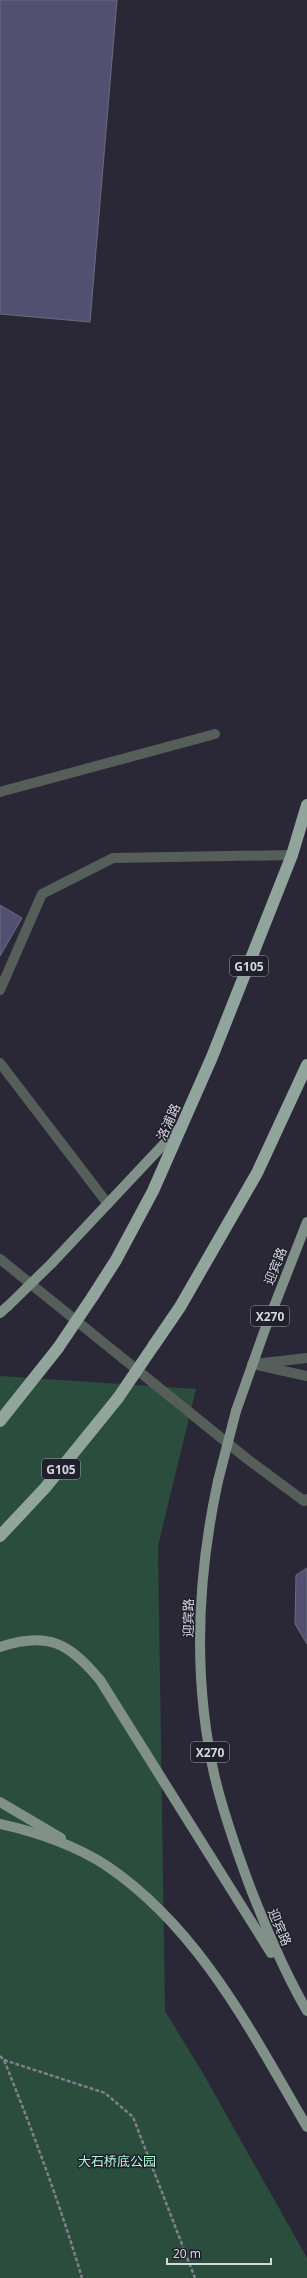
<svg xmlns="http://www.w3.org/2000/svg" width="307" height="2278" font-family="'Noto Sans','Noto Sans SC',sans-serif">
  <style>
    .green { fill: #2a4d3e }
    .building { fill: #534f70; stroke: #6d6c7c }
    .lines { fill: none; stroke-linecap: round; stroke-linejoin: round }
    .path { stroke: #807f8a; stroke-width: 2.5; stroke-dasharray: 4 2; stroke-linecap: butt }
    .lane { stroke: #565e5a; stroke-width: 10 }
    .street { stroke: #565e5a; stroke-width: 10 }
    .primary { stroke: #819189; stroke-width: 10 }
    .highway { stroke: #92a59c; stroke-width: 12 }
    .primary-bridge { stroke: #819189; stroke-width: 10 }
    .highway-bridge { stroke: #92a59c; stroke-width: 12 }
    .labels { text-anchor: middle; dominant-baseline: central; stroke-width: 3; stroke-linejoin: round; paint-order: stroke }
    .shield { fill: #201f2c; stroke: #a09fa9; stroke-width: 1 }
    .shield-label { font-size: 12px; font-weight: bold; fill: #d7d6df }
    .street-label { font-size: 13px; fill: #d7d6df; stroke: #201f2c }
    .park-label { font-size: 13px; fill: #b0f7d6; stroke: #201f2c }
  </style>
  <rect width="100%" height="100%" fill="#2a2836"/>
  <polygon class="green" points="0,1376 196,1389 158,1546 165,2011 204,2075 307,2258 307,2278 0,2278"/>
  <g class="building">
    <polygon points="0,0 117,0 90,322 0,314"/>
    <polygon points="0,905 22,918 0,956"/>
    <polygon points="307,1568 307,1644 295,1624 296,1575"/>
  </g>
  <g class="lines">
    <g class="path">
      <path d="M0 2056 4 2060C33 2132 60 2204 82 2278"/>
      <polyline points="4,2060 105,2093 133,2117 195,2278"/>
    </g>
    <g class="lane">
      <polyline points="0,990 42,894 113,858 292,855"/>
      <polyline points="0,1063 108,1204"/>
      <polyline points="254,1364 307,1358"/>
    </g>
    <g class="street">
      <polyline points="0,792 215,734"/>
      <polyline points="0,1259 246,1458 304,1501 307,1499"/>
      <polyline points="252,1364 307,1376"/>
    </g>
    <g class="primary">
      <polyline points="52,1263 178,1129"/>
      <polyline points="0,1313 8,1306"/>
      <polyline points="236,1411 264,1332 307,1222"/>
      <path d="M218 1481C197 1578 193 1681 215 1778 224 1815 237 1852 250 1887 267 1930 284 1971 307 2011"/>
      <path d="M0 1647C48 1631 69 1643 100 1680L271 1953"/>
      <polyline points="0,1802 61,1838"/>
      <path d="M0 1824C36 1832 76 1846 107 1866 200 1929 252 2033 307 2127"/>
    </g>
    <g class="highway">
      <polyline points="93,1296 116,1260 153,1191 212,1057 292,855 307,805"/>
      <polyline points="154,1345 180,1307 257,1173 307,1065"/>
      <polyline points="0,1421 58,1348"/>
      <polyline points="0,1536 45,1488 118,1398"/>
    </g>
    <g class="primary-bridge">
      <polyline points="8,1306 52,1263"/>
      <polyline points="218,1481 236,1411"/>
    </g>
    <g class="highway-bridge">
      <polyline points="58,1348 93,1296"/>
      <polyline points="118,1398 154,1345"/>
    </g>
  </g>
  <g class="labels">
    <g class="shield">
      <rect x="230" y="956" width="38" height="20" rx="3"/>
      <rect x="251" y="1306" width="38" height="20" rx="3"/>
      <rect x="42" y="1459" width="38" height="20" rx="3"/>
      <rect x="191" y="1742" width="38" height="20" rx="3"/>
    </g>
    <g class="shield-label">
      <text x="249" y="966">G105</text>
      <text x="270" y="1316">X270</text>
      <text x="61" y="1469">G105</text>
      <text x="210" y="1752">X270</text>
    </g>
    <g class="street-label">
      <text transform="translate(168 1122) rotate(-66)">洛浦路</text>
      <text transform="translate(275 1266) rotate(-68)">迎宾路</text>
      <text transform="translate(188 1618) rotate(-89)">迎宾路</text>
      <text transform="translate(280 1927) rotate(67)">迎宾路</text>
    </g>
    <g class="park-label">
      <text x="117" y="2161">大石桥底公园</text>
    </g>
  </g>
  <path d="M167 2258v6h104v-6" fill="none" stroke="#d7d6df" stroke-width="2"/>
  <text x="173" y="2258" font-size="12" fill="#d7d6df" stroke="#201f2c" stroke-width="3" paint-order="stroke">20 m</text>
</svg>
